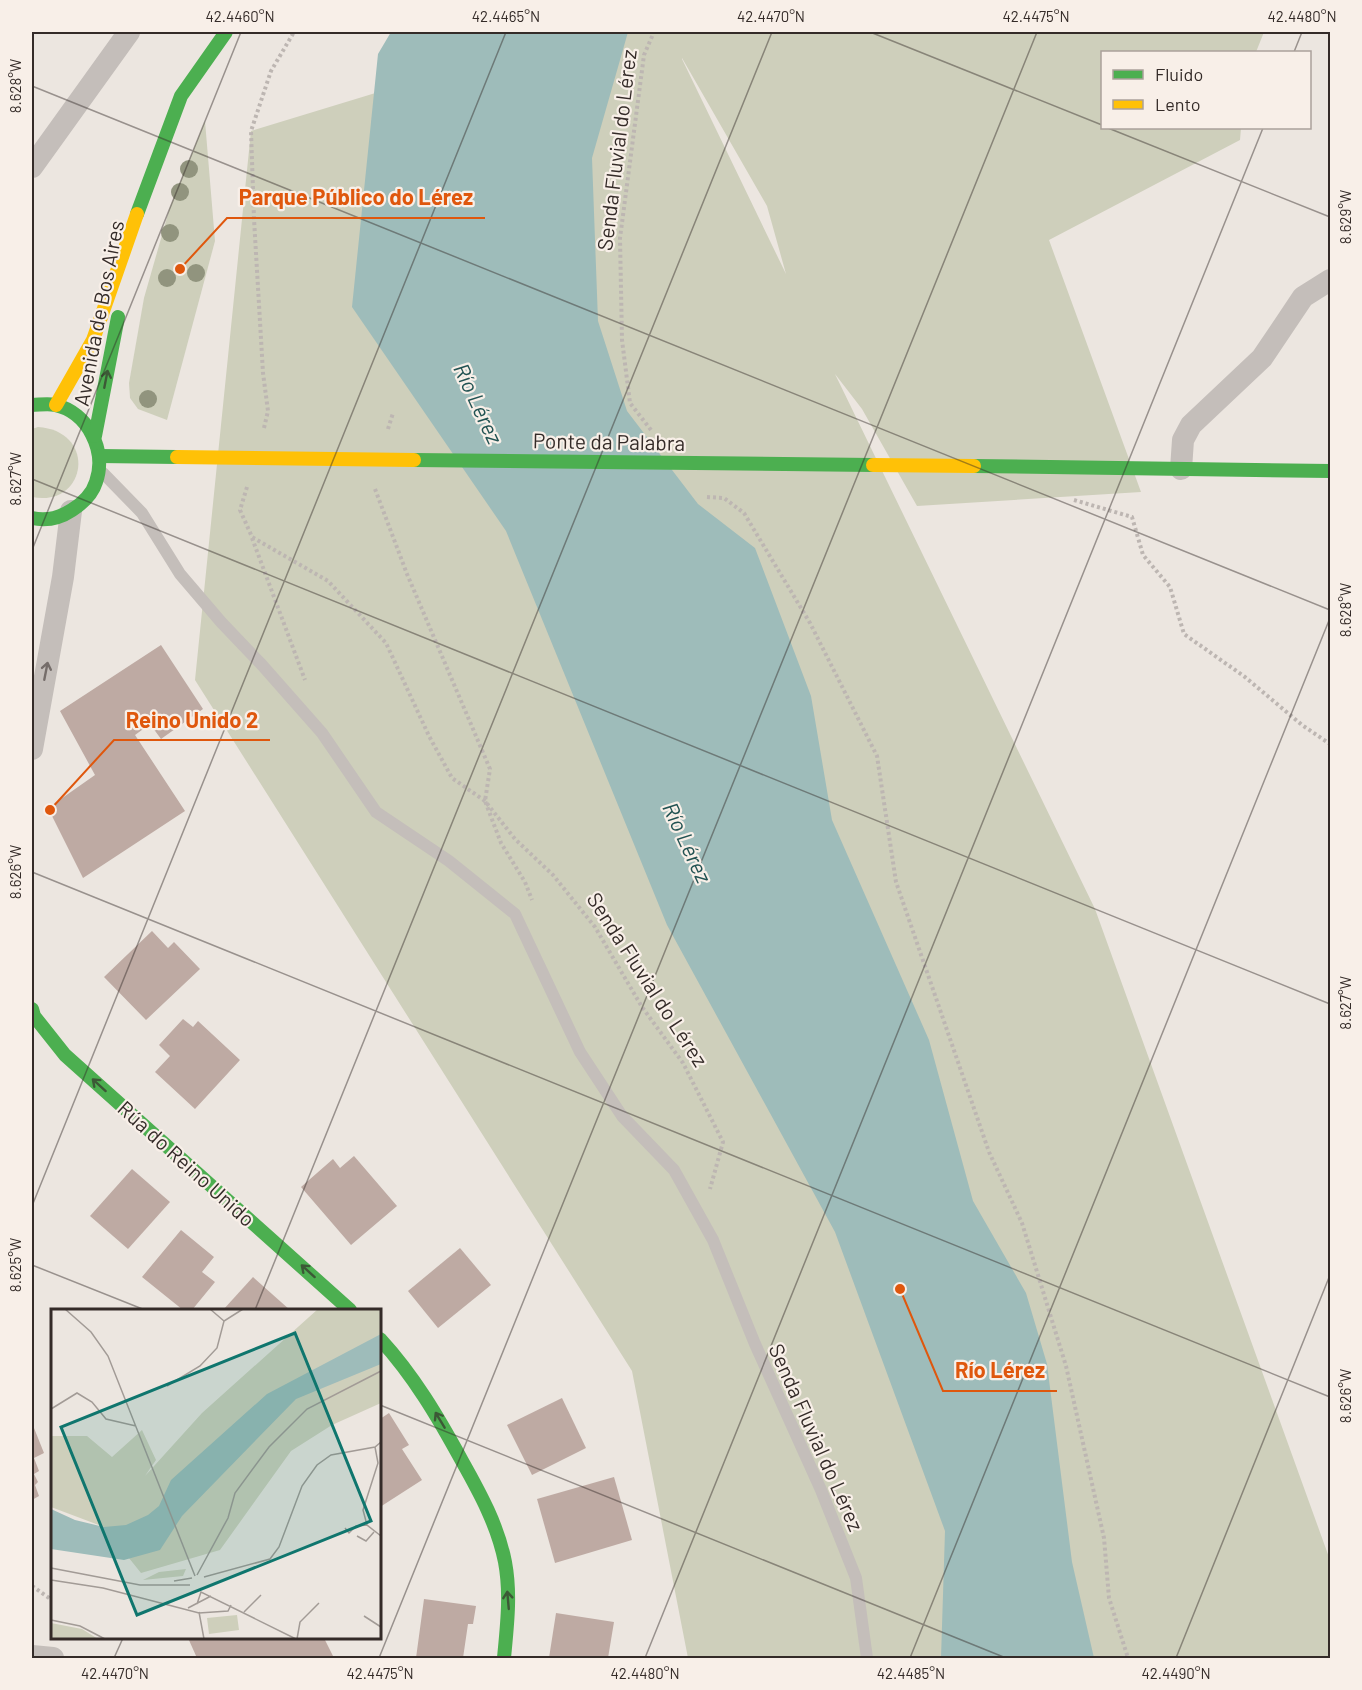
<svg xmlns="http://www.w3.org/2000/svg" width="1362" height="1690" font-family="Barlow,sans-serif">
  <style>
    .green { fill: #cecfbb; fill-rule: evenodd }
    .water { fill: #9ebcba }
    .building { fill: #beaaa3 }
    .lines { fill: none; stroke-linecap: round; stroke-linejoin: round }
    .path { stroke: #bdb6b2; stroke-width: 4; stroke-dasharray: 3 3; stroke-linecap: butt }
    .lane { stroke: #c4beba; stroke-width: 12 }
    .street { stroke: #c4beba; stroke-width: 22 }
    .fast { stroke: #4caf50; stroke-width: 14 }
    .slow { stroke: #ffc107; stroke-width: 14 }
    .fast-bridge { stroke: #4caf50; stroke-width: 14 }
    .slow-bridge { stroke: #ffc107; stroke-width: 14 }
    .tree { fill: #91947e }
    .oneway { stroke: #3c5936 }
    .oneway2 { stroke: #756d6a }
    .ticks { fill: none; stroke: #342b28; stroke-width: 1.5; stroke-opacity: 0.45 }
    .labels { text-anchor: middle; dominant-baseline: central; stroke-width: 4.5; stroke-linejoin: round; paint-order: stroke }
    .street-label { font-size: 21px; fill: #342b28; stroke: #f8efe8 }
    .water-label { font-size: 22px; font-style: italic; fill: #215252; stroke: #f8efe8 }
    .inset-road { fill: none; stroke: #a29b96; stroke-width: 1.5 }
    .view { fill: #0f766e; fill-opacity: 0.15; stroke: #0f766e; stroke-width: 3 }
    .inset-edge { fill: none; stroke: #342b28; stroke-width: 3 }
    .leader { fill: none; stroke: #df570d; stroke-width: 2 }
    .callout-dot { fill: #df570d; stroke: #f8efe8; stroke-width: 2 }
    .callout-label { font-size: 22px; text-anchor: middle; font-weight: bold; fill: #df570d; stroke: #f8efe8; stroke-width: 4.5; stroke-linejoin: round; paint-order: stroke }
    .neatline { fill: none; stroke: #342b28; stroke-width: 2 }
    .ticks-label { font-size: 15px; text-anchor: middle; fill: #342b28 }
  </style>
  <rect width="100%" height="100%" fill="#ece6e0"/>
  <g class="green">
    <path d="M576 32H1264L1256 52H1102V128H1241L1240 140 1049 240 1141 492 917 506 862 409 835 374 1095 909 1330 1560V1658H688L632 1371 195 680 251 131ZM682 58 767 206 786 274 682 59Z"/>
    <polygon points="205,121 215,241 167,420 138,409 130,398 129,383 144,298 170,207"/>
    <path d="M38 427C98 431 87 508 32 497V429Z"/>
  </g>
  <polygon class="water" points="391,32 628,32 592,158 598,321 627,411 698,504 755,548 811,696 832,820 929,1040 973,1201 1026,1293 1047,1364 1072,1562 1094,1658 941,1658 945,1531 835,1232 667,925 506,531 352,307 378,54"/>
  <g class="building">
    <polygon points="161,645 203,709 161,739 150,724 135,735 185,811 83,878 48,808 95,775 60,711"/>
    <polygon points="152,931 168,948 174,942 200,969 146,1020 104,977"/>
    <polygon points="183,1019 193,1027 198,1021 240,1060 195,1109 155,1072 170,1056 159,1045"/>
    <polygon points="354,1156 397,1206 351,1245 301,1187 333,1159 340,1168"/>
    <polygon points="132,1169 170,1202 128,1249 90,1216"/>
    <polygon points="181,1230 214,1257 202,1272 215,1282 192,1310 183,1310 142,1277"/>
    <polygon points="460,1248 491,1285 438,1328 408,1291"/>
    <polygon points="253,1277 290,1310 223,1310"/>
    <polygon points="562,1398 586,1448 532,1475 507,1425"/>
    <polygon points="389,1413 409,1445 402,1449 422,1480 380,1507 380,1419"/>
    <polygon points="32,1423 44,1453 34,1458 39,1471 34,1474 38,1482 35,1485 39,1496 32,1500"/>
    <polygon points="614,1477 632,1540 555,1563 537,1499"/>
    <polygon points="424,1599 476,1606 473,1624 468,1624 463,1658 416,1658"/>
    <polygon points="556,1613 614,1622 608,1658 549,1658"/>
    <polygon points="188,1638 324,1638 334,1658 197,1658"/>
  </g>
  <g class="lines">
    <g class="path">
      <polyline points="264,428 268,411 263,373 254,219 251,131 271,71 294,32"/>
      <polyline points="388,429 393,413"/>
      <polyline points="651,430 630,403 622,340 620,238 644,55 654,32"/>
      <polyline points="247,487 240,510 252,537 328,581 386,643 429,736 452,778 485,801 515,839 553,875 595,927 642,1007 683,1063 723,1142 710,1189"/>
      <polyline points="375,489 407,574 490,769 485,801 501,843 525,882 532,900"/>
      <polyline points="707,497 724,498 744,513 810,623 877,756 896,882 989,1152 1022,1223 1066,1366 1104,1538 1109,1598 1128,1658"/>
      <polyline points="1074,500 1132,517 1143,555 1170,587 1184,634 1245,677 1302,725 1330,744"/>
      <polyline points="252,538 305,680"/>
      <polyline points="32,1586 52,1600"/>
    </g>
    <polyline class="lane" points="103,473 142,513 180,574 221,622 262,665 322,733 376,812 449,861 515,914 580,1052 622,1116 674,1170 713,1240 755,1344 821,1490 856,1578 867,1658"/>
    <g class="street">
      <polyline points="32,167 129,32"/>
      <polyline points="1181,469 1183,440 1191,425 1262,358 1303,297 1330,280"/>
      <polyline points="32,749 63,577 71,511"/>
      <polyline points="32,1656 53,1658"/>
    </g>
    <g class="fast">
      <polyline points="137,214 181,96 226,32"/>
      <path d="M32 405C39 405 48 403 55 405 88 412 107 451 96 482 92 495 83 503 72 510 60 518 46 521 32 518"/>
      <polyline points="95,436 118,317"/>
      <polyline points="100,456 177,457"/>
      <polyline points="974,466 1330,471"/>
      <polyline points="32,1009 34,1016 65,1055 350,1310"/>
      <path d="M380 1339C414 1376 438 1417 462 1461 480 1493 498 1526 505 1562 511 1594 507 1626 504 1658"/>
    </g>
    <polyline class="slow" points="56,405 93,340 137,214"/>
    <polyline class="fast-bridge" points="414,460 873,465"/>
    <g class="slow-bridge">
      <polyline points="177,457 414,460"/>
      <polyline points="873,465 974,466"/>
    </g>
  </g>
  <g class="tree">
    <circle cx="189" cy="169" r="9"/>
    <circle cx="180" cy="192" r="9"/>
    <circle cx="170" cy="233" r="9"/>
    <circle cx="196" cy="273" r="9"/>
    <circle cx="167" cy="278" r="9"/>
    <circle cx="148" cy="399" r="9"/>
  </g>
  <defs><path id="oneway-shaft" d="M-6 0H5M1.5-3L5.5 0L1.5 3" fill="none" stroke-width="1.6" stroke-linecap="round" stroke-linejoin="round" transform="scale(1.5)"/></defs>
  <g class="oneway">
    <use href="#oneway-shaft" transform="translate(106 379) rotate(-79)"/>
    <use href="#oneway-shaft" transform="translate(99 1085) rotate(-138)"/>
    <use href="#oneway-shaft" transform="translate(308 1271) rotate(-138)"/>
    <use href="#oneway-shaft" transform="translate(440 1420) rotate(-121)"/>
    <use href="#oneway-shaft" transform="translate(508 1600) rotate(-95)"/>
  </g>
  <use class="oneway2" href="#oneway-shaft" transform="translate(46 671) rotate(-79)"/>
  <path class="ticks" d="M870 32 1102 125M1294 52 1302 32M32 86 1330 610M1108 128 1330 217M32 479 1330 1004M32 550 241 32M32 872 1330 1397M32 1206 506 32M32 1265 145 1310M255 1310 772 32M380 1405 1006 1658M32 1658H33M114 1658 123 1638M379 1658 1037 32M645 1658 1263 128M910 1658 1330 618M1176 1658 1330 1275"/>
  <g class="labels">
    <g class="street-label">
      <text transform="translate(616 150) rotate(-83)">Senda Fluvial do Lérez</text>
      <text transform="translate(98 313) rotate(-79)">Avenida de Bos Aires</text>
      <text transform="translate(609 441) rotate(1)">Ponte da Palabra</text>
      <text transform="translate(648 979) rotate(57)">Senda Fluvial do Lérez</text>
      <text transform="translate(187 1163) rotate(42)">Rúa do Reino Unido</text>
      <text transform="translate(817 1437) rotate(66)">Senda Fluvial do Lérez</text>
    </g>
    <g class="water-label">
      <text transform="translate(479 403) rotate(65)">Río Lérez</text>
      <text transform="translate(688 842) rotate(65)">Río Lérez</text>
    </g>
  </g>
  <g transform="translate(51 1309)">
    <rect width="330" height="330" fill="#ece6e0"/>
    <path d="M267 0H330V94L281 116 240 142 169 241 90 264 53 218 0 198V127H36L61 148 91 121 105 151 94 167 151 104ZM135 260 132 267 92 271 108 263ZM186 306 188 321 158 325 156 309ZM0 314 31 320 47 330H0Z" fill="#cecfbb"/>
    <path d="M330 25V55L245 90 131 207 109 241 73 251 0 240V200L24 211 53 218 75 216 97 206 108 197 120 171 216 85Z" fill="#9ebcba"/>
    <path class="inset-road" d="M14 0 40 23 57 47 144 267M159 0 173 12M116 77 149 57 166 39 173 12 192 0M0 100 26 84 41 93 55 110 85 117M324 138 327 154 312 201 316 216 330 227M294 219 298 224 305 217 316 216M306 227 315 232 323 223M0 259 89 276H139M146 266 177 209 184 184 218 138 256 100 330 62M153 268 219 250 228 238 251 177 266 156 280 146 324 138 330 133M0 271 52 279 148 304 177 302 180 296M123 272 141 269M146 295 150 283 245 330M137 299 160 287M148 303 153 330M193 303 210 286M313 307 330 318M0 311 29 317 54 330M246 330 249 313 268 294"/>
    <path class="view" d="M244 24 320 212 86 306 10 118Z"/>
    <rect width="330" height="330" class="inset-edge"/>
  </g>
  <path class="leader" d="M180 269L227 218H485M50 810L114 740H270M900 1289L943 1391H1057"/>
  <g class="callout-dot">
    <circle cx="180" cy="269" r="6"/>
    <circle cx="50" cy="810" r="6"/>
    <circle cx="900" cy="1289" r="6"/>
  </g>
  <g class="callout-label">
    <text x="356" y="205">Parque Público do Lérez</text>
    <text x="192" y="728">Reino Unido 2</text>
    <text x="1000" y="1378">Río Lérez</text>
  </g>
  <rect width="1362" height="1690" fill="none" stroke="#f8efe8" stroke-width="66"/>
  <rect x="1101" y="51" width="210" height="78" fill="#f8efe8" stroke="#aaa19b" stroke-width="1.5"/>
  <rect x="1113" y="70" width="30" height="9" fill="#4caf50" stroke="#aaa19b" stroke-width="1.5"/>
  <text x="1155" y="81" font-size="18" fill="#342b28">Fluido</text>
  <rect x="1113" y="100" width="30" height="9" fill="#ffc107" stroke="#aaa19b" stroke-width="1.5"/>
  <text x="1155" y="111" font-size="18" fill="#342b28">Lento</text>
  <rect x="33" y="33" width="1296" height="1624" class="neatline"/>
  <g class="ticks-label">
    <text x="240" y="22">42.4460°N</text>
    <text x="506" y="22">42.4465°N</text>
    <text x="771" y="22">42.4470°N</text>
    <text x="1036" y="22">42.4475°N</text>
    <text x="1302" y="22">42.4480°N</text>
    <text transform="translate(16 86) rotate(-90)" y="5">8.628°W</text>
    <text transform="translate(1346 217) rotate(-90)" y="5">8.629°W</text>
    <text transform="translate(16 479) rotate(-90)" y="5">8.627°W</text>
    <text transform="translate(1346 610) rotate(-90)" y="5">8.628°W</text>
    <text transform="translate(16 872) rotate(-90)" y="5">8.626°W</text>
    <text transform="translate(1346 1003) rotate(-90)" y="5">8.627°W</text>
    <text transform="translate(16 1265) rotate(-90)" y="5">8.625°W</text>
    <text transform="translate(1346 1396) rotate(-90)" y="5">8.626°W</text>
    <text x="115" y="1679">42.4470°N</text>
    <text x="380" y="1679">42.4475°N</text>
    <text x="645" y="1679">42.4480°N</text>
    <text x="911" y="1679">42.4485°N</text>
    <text x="1176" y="1679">42.4490°N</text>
  </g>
</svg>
